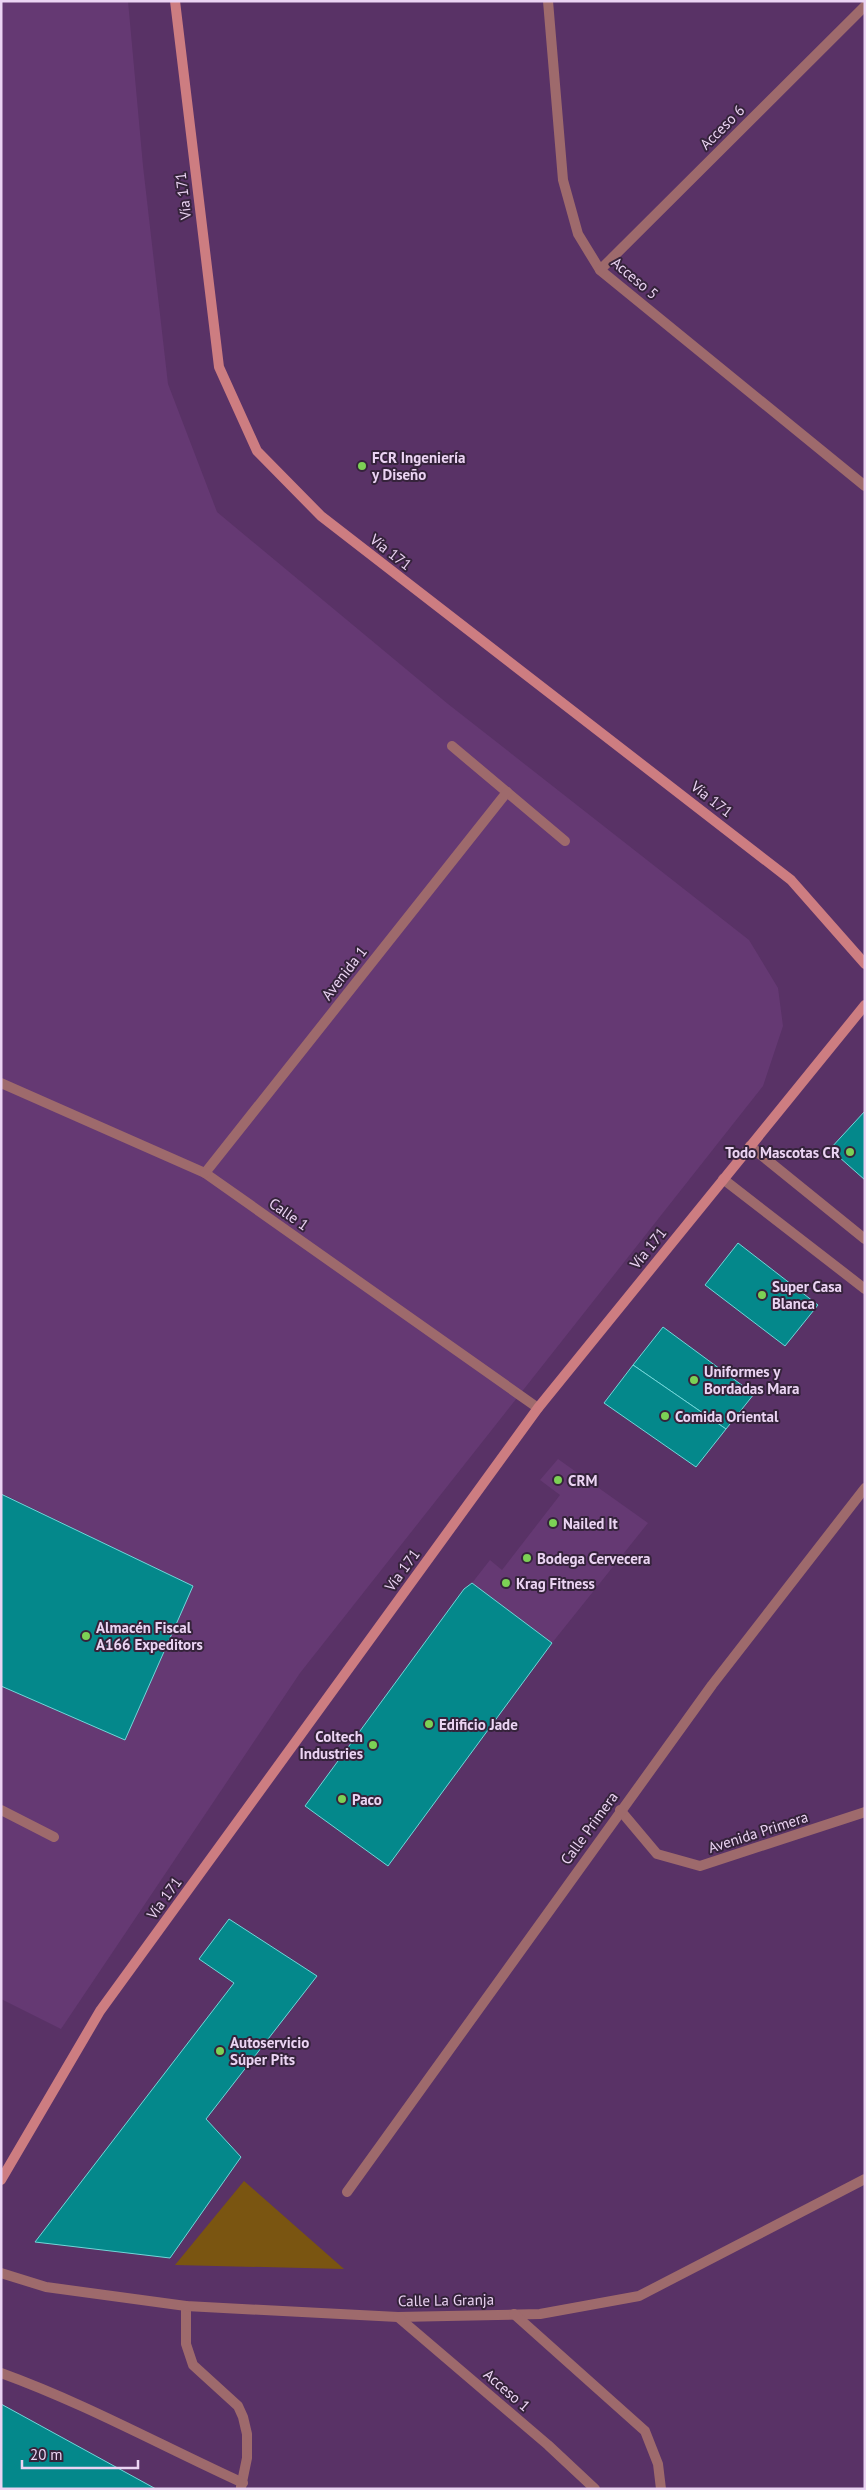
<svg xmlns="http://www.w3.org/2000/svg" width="866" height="2490" font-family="'PT Sans',sans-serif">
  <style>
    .built { fill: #653973 }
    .green { fill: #7a5511 }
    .building { fill: #04888b; stroke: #70d7d9 }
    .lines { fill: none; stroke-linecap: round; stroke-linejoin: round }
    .lane { stroke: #9e6a6c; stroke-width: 10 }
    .street { stroke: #9e6a6c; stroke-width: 10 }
    .secondary { stroke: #cd7d81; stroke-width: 10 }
    .poi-dot { fill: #7cd155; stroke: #35233b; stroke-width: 2 }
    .labels { text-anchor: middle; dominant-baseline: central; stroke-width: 4; stroke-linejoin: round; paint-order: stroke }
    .street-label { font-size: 15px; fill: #ebd4f3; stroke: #35233b }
    .poi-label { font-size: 15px; font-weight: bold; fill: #ebd4f3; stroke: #35233b; text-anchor: start }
  </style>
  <rect width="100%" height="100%" fill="#593266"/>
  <g class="built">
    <polygon points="1,1 128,1 143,166 168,384 217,512 448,704 749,940 778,988 783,1026 763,1086 300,1673 61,2029 1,1999 1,1494 90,1536 1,1493"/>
    <polygon points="558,1459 648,1523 552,1643 472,1583 490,1560 502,1570 560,1495 540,1480"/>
  </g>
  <polygon class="green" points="244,2181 344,2269 175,2265"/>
  <g class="building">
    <polygon points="865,1111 865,1180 830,1149"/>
    <polygon points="738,1243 818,1305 785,1346 705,1285"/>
    <polygon points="663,1327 754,1394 726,1429 633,1365"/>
    <polygon points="633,1365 726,1429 696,1467 604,1403"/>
    <polygon points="1,1494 193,1586 125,1740 1,1686"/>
    <polygon points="472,1583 552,1643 388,1866 305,1806 464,1589"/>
    <polygon points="229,1919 317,1976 206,2119 241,2157 170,2258 35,2242 234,1983 199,1959"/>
    <polygon points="1,2404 156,2489 1,2489"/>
  </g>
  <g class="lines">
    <g class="lane">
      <polyline points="452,746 565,841"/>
      <polyline points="1,1083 205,1173 538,1408"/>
      <polyline points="205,1173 507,792"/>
      <polyline points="1,1810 54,1837"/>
      <polyline points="186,2306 186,2344 193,2365 238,2406 243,2417 247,2434 247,2458 241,2487"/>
      <path d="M1 2373C84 2403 162 2446 243 2483"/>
    </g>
    <g class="street">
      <polyline points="548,1 563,180 578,234 600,270 865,486"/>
      <polyline points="600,270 865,6"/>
      <polyline points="750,1146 865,1239"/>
      <polyline points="723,1179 865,1289"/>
      <polyline points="620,1810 657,1854 700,1866 865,1812"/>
      <polyline points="347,2192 712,1685 865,1488"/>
      <polyline points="1,2273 46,2287 186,2306 398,2317 540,2314 639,2296 865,2179"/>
      <polyline points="514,2314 645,2431 658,2464 661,2489"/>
      <polyline points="398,2317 548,2445 595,2489"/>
    </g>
    <g class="secondary">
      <polyline points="175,1 219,367 257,451 321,516 791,880 865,964"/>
      <polyline points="1,2180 100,2011 538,1408 865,1005"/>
    </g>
  </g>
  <g class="poi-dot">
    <circle cx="362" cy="466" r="5"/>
    <circle cx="850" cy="1152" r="5"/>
    <circle cx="762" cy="1295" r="5"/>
    <circle cx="694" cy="1380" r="5"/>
    <circle cx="665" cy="1416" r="5"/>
    <circle cx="558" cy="1480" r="5"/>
    <circle cx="553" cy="1523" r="5"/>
    <circle cx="527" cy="1558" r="5"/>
    <circle cx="506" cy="1583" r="5"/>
    <circle cx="86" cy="1636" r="5"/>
    <circle cx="429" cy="1724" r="5"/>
    <circle cx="373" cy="1745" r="5"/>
    <circle cx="342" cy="1799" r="5"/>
    <circle cx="220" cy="2051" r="5"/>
  </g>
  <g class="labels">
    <g class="street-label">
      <text transform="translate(722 127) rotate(-45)">Acceso 6</text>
      <text transform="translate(183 196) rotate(-97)">Vía 171</text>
      <text transform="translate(635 278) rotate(40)">Acceso 5</text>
      <text transform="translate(391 552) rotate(38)">Vía 171</text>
      <text transform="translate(712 799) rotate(38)">Vía 171</text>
      <text transform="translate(344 973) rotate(-52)">Avenida 1</text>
      <text transform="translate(289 1214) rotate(35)">Calle 1</text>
      <text transform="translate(648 1248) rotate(-51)">Vía 171</text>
      <text transform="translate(402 1570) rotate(-54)">Vía 171</text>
      <text transform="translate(589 1828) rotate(-54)">Calle Primera</text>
      <text transform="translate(758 1832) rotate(-18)">Avenida Primera</text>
      <text transform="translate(164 1898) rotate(-54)">Vía 171</text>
      <text transform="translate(446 2300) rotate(-1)">Calle La Granja</text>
      <text transform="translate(507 2390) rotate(41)">Acceso 1</text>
    </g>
    <g class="poi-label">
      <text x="372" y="457">FCR Ingeniería<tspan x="372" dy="17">y Diseño</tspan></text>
      <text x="840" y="1152" text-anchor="end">Todo Mascotas CR</text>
      <text x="772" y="1286">Super Casa<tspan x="772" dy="17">Blanca</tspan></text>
      <text x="704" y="1371">Uniformes y<tspan x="704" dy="17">Bordadas Mara</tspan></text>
      <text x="675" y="1416">Comida Oriental</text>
      <text x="568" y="1480">CRM</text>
      <text x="563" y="1523">Nailed It</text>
      <text x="537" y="1558">Bodega Cervecera</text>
      <text x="516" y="1583">Krag Fitness</text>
      <text x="96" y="1627">Almacén Fiscal<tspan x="96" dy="17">A166 Expeditors</tspan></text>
      <text x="439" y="1724">Edificio Jade</text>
      <text x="363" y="1736" text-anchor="end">Coltech<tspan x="363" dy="17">Industries</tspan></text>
      <text x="352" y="1799">Paco</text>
      <text x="230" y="2042">Autoservicio<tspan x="230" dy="17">Súper Pits</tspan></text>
    </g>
  </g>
  <rect width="866" height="2490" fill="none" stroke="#ebd4f3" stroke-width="5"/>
  <path d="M22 2460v8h116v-8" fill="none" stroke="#ebd4f3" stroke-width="2.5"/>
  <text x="30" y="2460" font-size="15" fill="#ebd4f3" stroke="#35233b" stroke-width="4" paint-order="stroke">20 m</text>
</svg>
